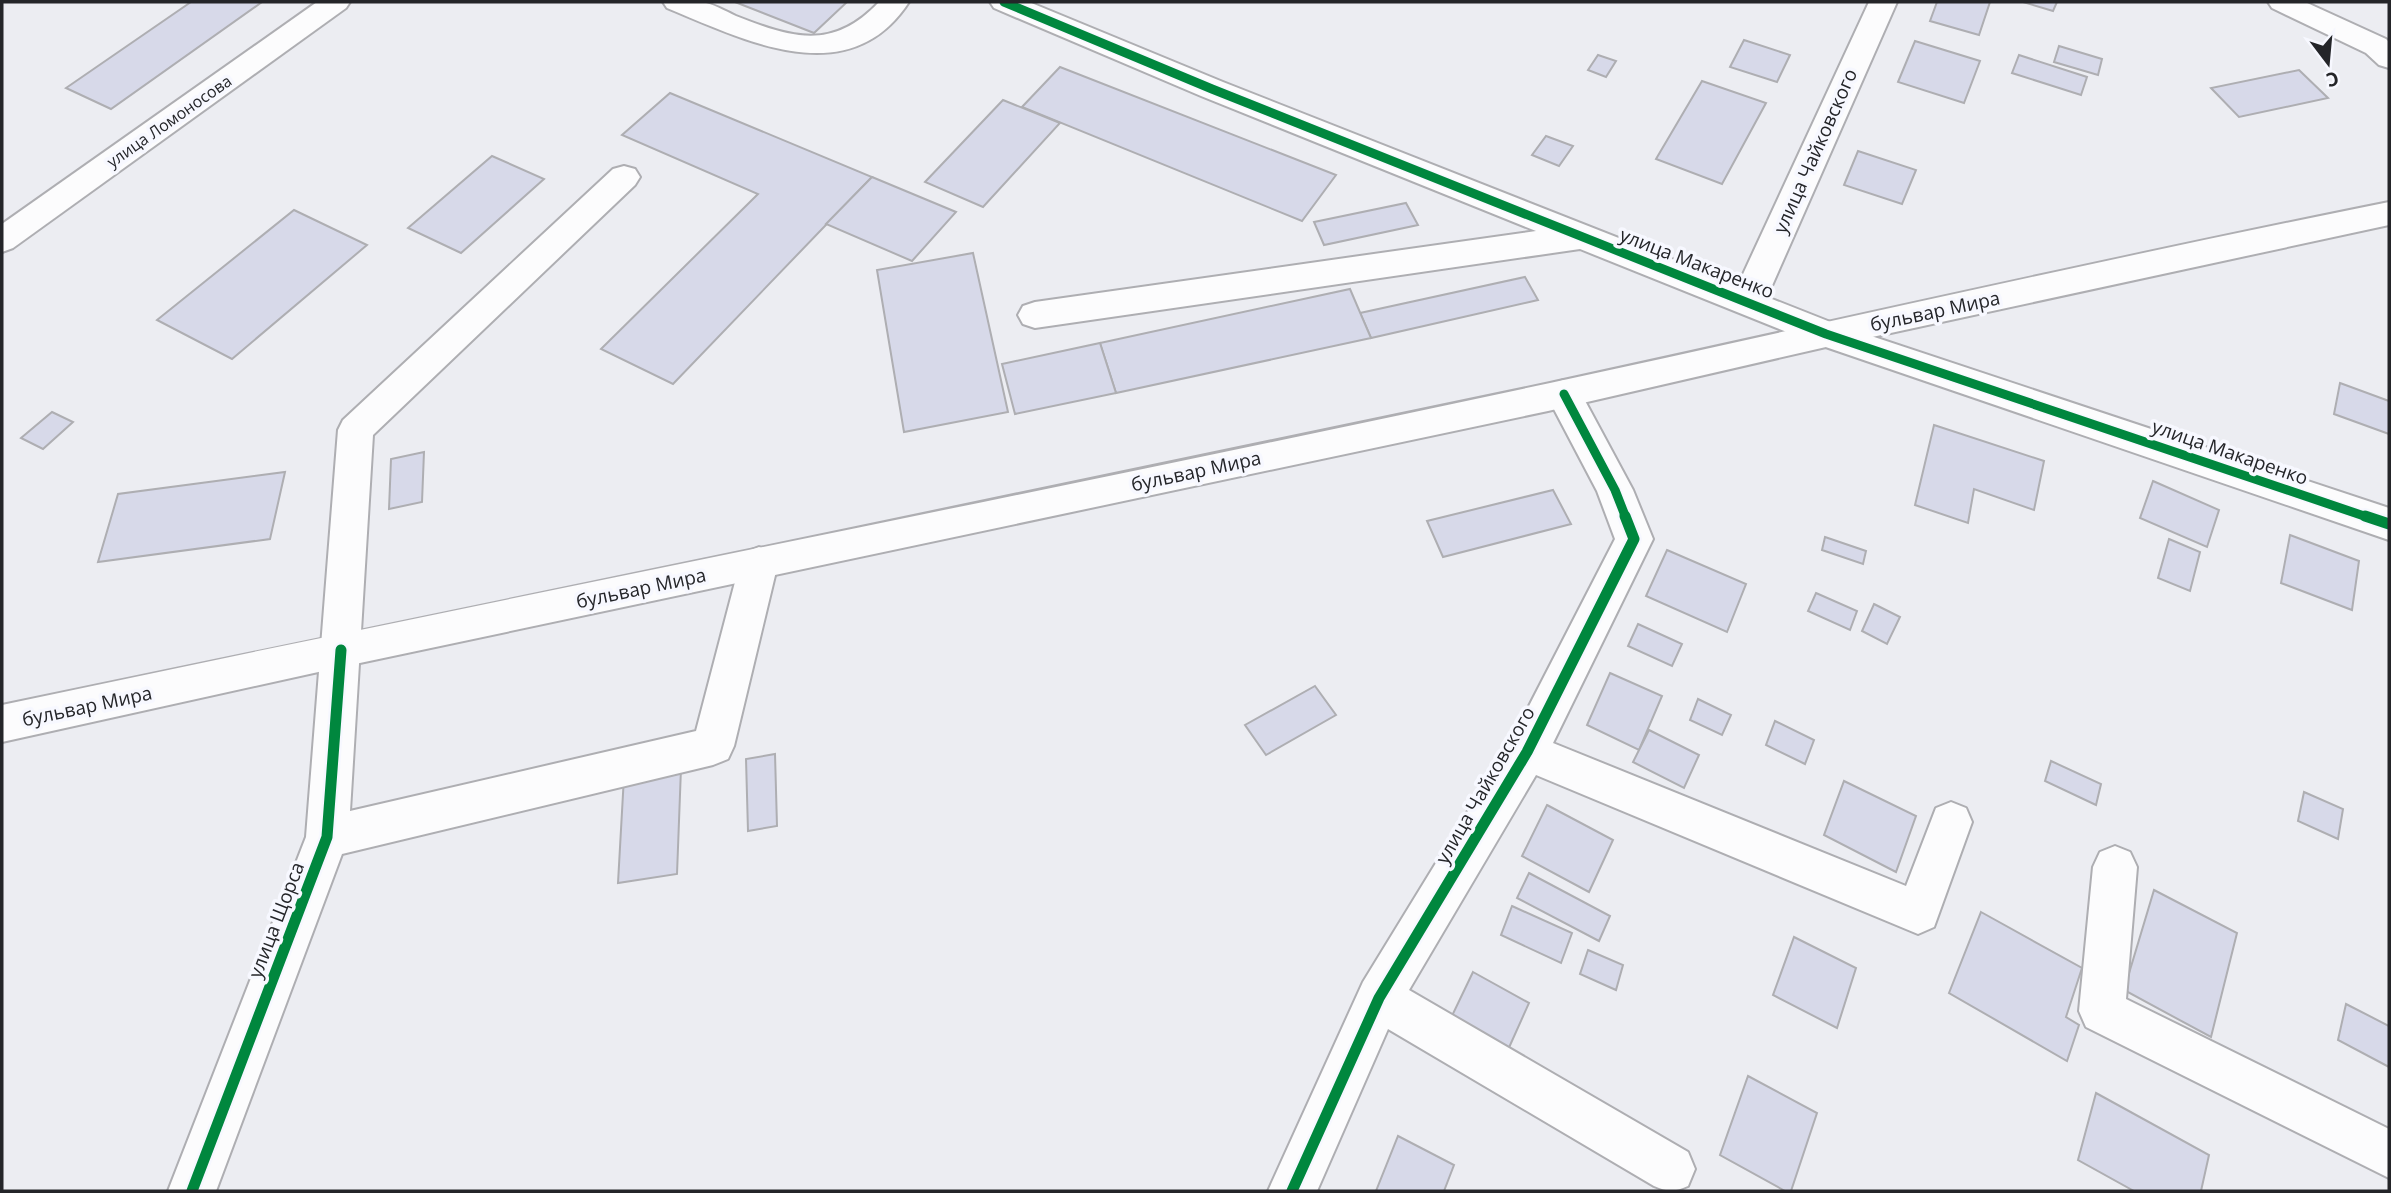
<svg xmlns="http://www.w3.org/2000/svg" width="2391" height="1193" font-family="'Open Sans',sans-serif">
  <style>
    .building { fill: #d7d9e9; stroke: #aeaeb2; stroke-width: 2 }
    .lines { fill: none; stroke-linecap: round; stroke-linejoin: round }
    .minor-casing { stroke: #aeaeb2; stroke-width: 4 }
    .major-casing { stroke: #aeaeb2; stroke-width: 4 }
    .minor { fill: #fcfcfd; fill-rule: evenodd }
    .major { fill: #fcfcfd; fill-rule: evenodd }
    .cycleway-far1-casing { stroke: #f7f8ff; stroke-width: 12 }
    .cycleway-casing { stroke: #f7f8ff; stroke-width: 16 }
    .cycleway-far1 { stroke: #00873e; stroke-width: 9 }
    .cycleway { stroke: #00873e; stroke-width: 11 }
    .labels { text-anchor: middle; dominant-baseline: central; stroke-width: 7; stroke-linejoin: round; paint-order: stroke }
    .far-street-label { font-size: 16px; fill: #242529; stroke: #f7f8ff }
    .street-label { font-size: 19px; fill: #242529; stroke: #f7f8ff }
  </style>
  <rect width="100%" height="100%" fill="#ecedf2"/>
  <g class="building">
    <polygon points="191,2 262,2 111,109 66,88"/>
    <polygon points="735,2 847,2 814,33"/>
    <polygon points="1937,2 1990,2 1979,35 1930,21"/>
    <polygon points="2023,2 2057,2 2053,11"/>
    <polygon points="1744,40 1790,55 1777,82 1730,67"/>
    <polygon points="1915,41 1980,61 1964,103 1898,82"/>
    <polygon points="2059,46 2102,59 2098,75 2054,62"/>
    <polygon points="1598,55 1616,61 1606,77 1588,70"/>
    <polygon points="2019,55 2087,77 2081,95 2012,73"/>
    <polygon points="1060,67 1336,175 1302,221 1022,107"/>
    <polygon points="2299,70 2328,98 2239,117 2211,88"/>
    <polygon points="1702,81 1766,103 1722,184 1656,159"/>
    <polygon points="670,93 872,177 673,384 601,349 758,194 622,135"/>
    <polygon points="1003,100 1060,123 983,207 925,182"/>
    <polygon points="1546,136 1573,146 1559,166 1532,155"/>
    <polygon points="1858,151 1916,170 1902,204 1844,185"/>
    <polygon points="492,156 544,179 461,253 408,228"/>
    <polygon points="872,177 956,212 912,261 826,224"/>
    <polygon points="1406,203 1418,225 1324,245 1314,222"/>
    <polygon points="294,210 367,245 232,359 157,320"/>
    <polygon points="973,253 1008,412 904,432 877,270"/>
    <polygon points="1525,277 1538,300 1371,338 1360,313"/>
    <polygon points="1350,289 1371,338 1116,393 1100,343"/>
    <polygon points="1100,343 1116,393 1015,414 1002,364"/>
    <polygon points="2340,383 2389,401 2389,434 2334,414"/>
    <polygon points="52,412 73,422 43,449 21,438"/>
    <polygon points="1934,425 2044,461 2034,510 1974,489 1968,523 1915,505"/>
    <polygon points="424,452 422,502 389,509 391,459"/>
    <polygon points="285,472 270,539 98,562 118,494"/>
    <polygon points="2153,481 2219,510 2207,547 2140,518"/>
    <polygon points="1553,490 1571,524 1443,557 1427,521"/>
    <polygon points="2290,535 2359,561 2352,610 2281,583"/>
    <polygon points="1825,537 1866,551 1863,564 1822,550"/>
    <polygon points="2169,539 2200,552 2190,591 2158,578"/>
    <polygon points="1667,550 1746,584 1727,632 1646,596"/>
    <polygon points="1816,593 1857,611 1850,630 1808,611"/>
    <polygon points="1874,604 1900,617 1887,644 1862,631"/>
    <polygon points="1638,624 1682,644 1672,666 1628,646"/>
    <polygon points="1610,673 1662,696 1639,750 1587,725"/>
    <polygon points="1315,686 1336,715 1266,755 1245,725"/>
    <polygon points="1698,699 1731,715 1722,735 1690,720"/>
    <polygon points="1775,721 1814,740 1805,764 1766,745"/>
    <polygon points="1649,730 1699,755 1684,788 1633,762"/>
    <polygon points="775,754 777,826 748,831 746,759"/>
    <polygon points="2051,761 2101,784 2096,805 2045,781"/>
    <polygon points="681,768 677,874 618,883 624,776"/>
    <polygon points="1844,781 1916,816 1896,872 1824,835"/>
    <polygon points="2304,792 2343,809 2338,839 2298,821"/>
    <polygon points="1547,805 1613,840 1589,892 1522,856"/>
    <polygon points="1529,873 1610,916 1599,941 1517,898"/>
    <polygon points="2154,890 2237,933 2211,1037 2124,990"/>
    <polygon points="1512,906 1572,933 1561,963 1501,935"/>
    <polygon points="1981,912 2082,968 2066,1017 2079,1025 2067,1061 1949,993"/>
    <polygon points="1794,937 1856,968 1837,1028 1773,995"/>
    <polygon points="1588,950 1623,965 1616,990 1580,974"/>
    <polygon points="1473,972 1529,1003 1507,1052 1450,1020"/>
    <polygon points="2346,1004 2389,1026 2389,1067 2338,1040"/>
    <polygon points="1748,1076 1817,1113 1791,1191 1785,1191 1720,1155"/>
    <polygon points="2096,1093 2209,1155 2201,1191 2134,1191 2078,1160"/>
    <polygon points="1398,1136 1454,1165 1444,1191 1376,1191"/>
  </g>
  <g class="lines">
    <g class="minor-casing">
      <g id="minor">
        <polygon points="317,2 350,2 346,8 13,248 2,252 2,224"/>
        <path d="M663 2C675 1 689 0 701 2 712 3 725 11 736 16 792 38 833 51 879 2H909C849 94 745 40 667 8Z"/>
        <polygon points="990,2 1029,2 1223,82 1738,285 1869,2 1897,2 1767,297 1838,325 2389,508 2389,540 1814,343 1580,249 1035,328 1023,324 1018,315 1023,306 1035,302 1536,231 1201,96 994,8"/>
        <polygon points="2268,2 2305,2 2386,39 2389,42 2389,68 2379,65 2366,53 2272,8"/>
        <polygon points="624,166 635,169 640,177 635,185 373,435 350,811 696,731 740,563 746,552 759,547 772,552 778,563 734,746 728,759 713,765 342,854 216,1191 168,1191 306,837 338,430 343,420 613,169"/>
        <path d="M1564 380 1576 384 1633 490 1653 539 1553 743 1906 886 1936 808 1951 802 1966 808 1972 822 1934 927 1918 934 1536 775 1409 990 1688 1152 1695 1169 1688 1186C1674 1192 1668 1192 1654 1186L1388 1029 1317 1191H1268L1363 982 1512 739 1615 539 1597 491 1546 394 1552 384Z"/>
        <polygon points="2115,846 2130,852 2137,867 2126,999 2389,1129 2389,1178 2086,1027 2079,1011 2093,867 2100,852"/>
      </g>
    </g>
    <g class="major-casing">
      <path id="major" d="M2389 202V225L1826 347 1548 411 341 667 2 742V705C517 595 1035 494 1550 383 1830 322 2109 258 2389 202Z"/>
    </g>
    <use href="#minor" class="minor"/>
    <use href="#major" class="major"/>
    <g class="cycleway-far1-casing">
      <g id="cycleway-far1">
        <polyline points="1004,2 1212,89 1826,334 2370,518"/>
        <polyline points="1564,394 1615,490 1626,518"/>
      </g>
    </g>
    <g class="cycleway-casing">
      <g id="cycleway">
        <polyline points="2365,516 2389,524"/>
        <polyline points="192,1191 327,837 341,650"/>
        <polyline points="1292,1191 1379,998 1527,752 1634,539 1625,516"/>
      </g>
    </g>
    <use href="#cycleway-far1" class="cycleway-far1"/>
    <use href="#cycleway" class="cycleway"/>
  </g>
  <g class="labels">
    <g class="far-street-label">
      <text transform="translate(169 121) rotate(-35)">улица Ломоносова</text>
    </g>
    <g class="street-label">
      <text transform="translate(1815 151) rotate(-66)">улица Чайковского</text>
      <text transform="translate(1697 263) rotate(21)">улица Макаренко</text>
      <text transform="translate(1935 311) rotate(-12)">бульвар Мира</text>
      <text transform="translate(2230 452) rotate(19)">улица Макаренко</text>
      <text transform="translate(1196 471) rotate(-12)">бульвар Мира</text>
      <text transform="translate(641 588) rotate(-12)">бульвар Мира</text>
      <text transform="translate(87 706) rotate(-12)">бульвар Мира</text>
      <text transform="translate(1485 785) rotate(-60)">улица Чайковского</text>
      <text transform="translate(276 920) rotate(-69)">улица Щорса</text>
    </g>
  </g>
  <rect width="2391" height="1193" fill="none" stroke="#242529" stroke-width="7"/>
  <g transform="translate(2328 63) rotate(164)" stroke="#f7f8ff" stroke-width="5" paint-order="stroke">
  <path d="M0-5L12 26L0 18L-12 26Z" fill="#242529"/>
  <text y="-10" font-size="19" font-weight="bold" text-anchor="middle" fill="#242529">С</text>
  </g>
</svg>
